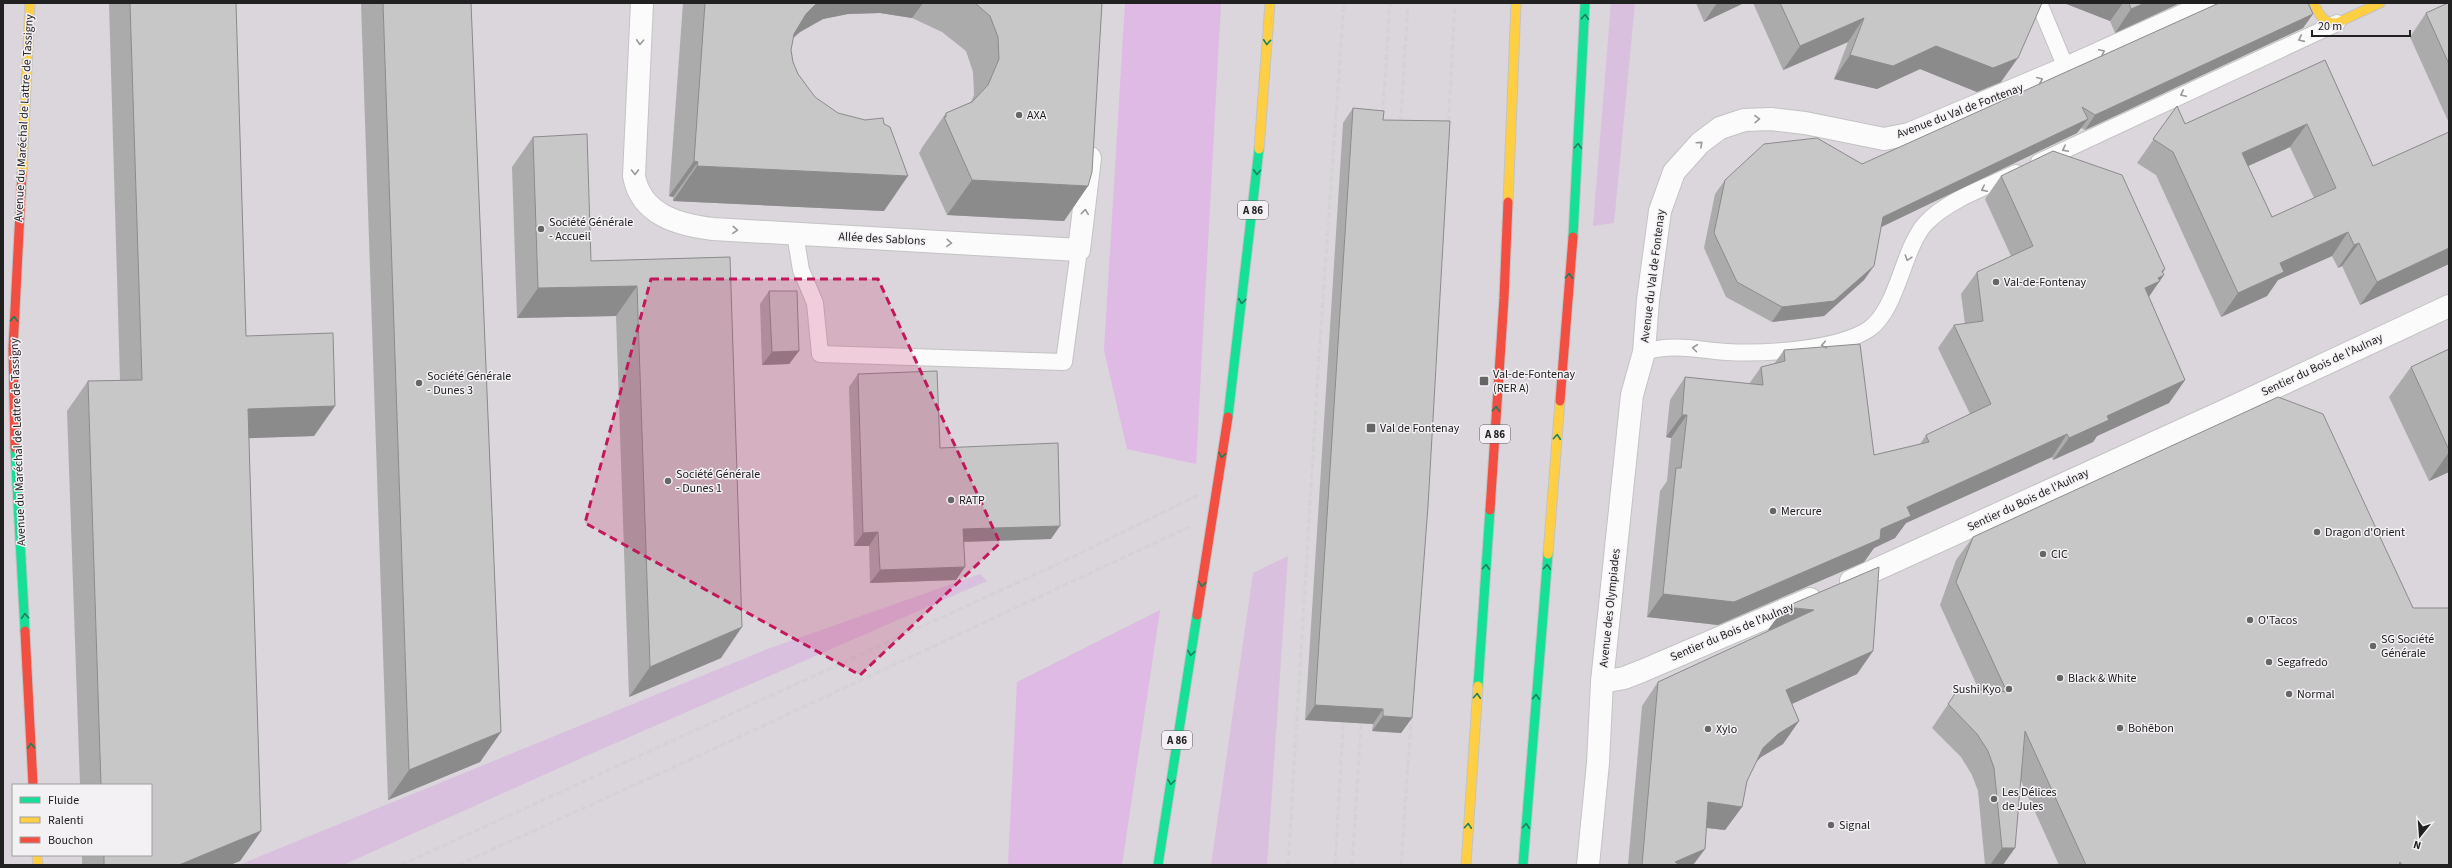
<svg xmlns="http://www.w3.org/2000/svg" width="2452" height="868" font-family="'Source Sans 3',sans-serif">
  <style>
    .built { fill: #dad6db; fill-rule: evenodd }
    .green { fill: #d9c0de }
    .forest { fill: #debae4 }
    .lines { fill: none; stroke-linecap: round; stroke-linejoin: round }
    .lane-casing { stroke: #c4c3c4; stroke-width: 18 }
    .street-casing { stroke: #c4c3c4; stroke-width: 24 }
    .fast-casing { stroke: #c4c3c4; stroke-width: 11 }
    .slow-casing { stroke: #c4c3c4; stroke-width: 11 }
    .jam-casing { stroke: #c4c3c4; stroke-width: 11 }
    .lane { stroke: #fbfbfb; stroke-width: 16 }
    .street { stroke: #fbfbfb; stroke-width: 22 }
    .fast { stroke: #16e098; stroke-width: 9 }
    .slow { stroke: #ffcf43; stroke-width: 9 }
    .jam { stroke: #f24e42; stroke-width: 9 }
    .rail { stroke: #d4d3d4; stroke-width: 3; stroke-dasharray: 6 3; stroke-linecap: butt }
    .jam-bridge-casing { stroke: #c4c3c4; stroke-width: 11; stroke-linecap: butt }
    .jam-bridge { stroke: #f24e42; stroke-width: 9 }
    .wall { fill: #acabac; fill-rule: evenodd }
    .shaded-wall { fill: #8c8b8c }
    .building { fill: #c8c7c8; stroke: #8c8b8c; fill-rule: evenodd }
    .oneway { stroke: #1c805d }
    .oneway2 { stroke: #999 }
    .marked { fill: #c2185b; fill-opacity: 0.2; stroke: #c2185b; stroke-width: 3; stroke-dasharray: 8 5; stroke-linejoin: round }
    .poi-dot { fill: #676667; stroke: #f4f1f4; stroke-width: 1.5 }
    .labels { text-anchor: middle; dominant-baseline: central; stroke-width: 3; stroke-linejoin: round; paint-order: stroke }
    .shield { fill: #f4f1f4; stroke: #615f61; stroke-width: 1 }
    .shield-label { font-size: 11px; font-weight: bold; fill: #222122 }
    .street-label { font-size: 12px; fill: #222122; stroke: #f4f1f4 }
    .poi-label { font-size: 12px; fill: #222122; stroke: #f4f1f4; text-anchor: start }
  </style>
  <rect width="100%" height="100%" fill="#e6e5e6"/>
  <path class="built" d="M3 3H2449V865H3ZM13 785H151V855H13Z"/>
  <g class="green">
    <polygon points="1611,3 1635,3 1614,223 1593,226"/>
    <polygon points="1288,556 1267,865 1211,865 1253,573"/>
    <polygon points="980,574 987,581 586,756 343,865 239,865 770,648"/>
  </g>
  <g class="forest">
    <polygon points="1125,3 1221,3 1196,464 1127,449 1104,350"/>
    <polygon points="1160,610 1122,865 1008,865 1017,682"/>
  </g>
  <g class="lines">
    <g class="lane-casing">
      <g id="lane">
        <polyline points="2039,3 2066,68"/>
        <polyline points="2039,162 2337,23"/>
        <polyline points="795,234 801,270 815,303 820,354 1064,362 1079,250"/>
        <path d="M1644 352C1674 343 1697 350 1727 352 1765 354 1838 350 1869 329 1898 309 1903 247 1926 223 1949 199 1987 187 2016 173"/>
      </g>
    </g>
    <g class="street-casing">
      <g id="street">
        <path d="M642 3 634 176C641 215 679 225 713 229L1079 250 1090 158"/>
        <polyline points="1851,581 2235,406 2449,306"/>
        <polyline points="1602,682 1624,678 1642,671 1810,599"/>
        <polyline points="1588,865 1598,763 1602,682 1632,395 1644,352 1648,300 1660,211 1674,172 1700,143 1720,128 1744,120 1771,119 1805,123 1884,139 1909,134 2066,68 2211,3"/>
      </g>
    </g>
    <g class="fast-casing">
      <g id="fast">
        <polyline points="1573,237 1585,3"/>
        <polyline points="1228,417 1259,149"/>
        <polyline points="15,448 25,631"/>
        <polyline points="1478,686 1490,510"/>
        <polyline points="1158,865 1197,615"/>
        <polyline points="1523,865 1548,554"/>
      </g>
    </g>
    <g class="slow-casing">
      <g id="slow">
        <path d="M2314 3C2319 14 2323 24 2337 23L2380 3"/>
        <polyline points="1259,149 1270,3"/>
        <polyline points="22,173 30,3"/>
        <polyline points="1508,202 1516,3"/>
        <polyline points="1548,554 1560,401"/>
        <polyline points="37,855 38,865"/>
        <polyline points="1466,865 1478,686"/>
      </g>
    </g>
    <g class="jam-casing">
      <g id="jam">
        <polyline points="1560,401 1573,237"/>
        <polyline points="15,448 13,349 22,173"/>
        <polyline points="1490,510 1504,298 1508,202"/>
        <polyline points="25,631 33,785"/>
      </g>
    </g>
    <use href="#lane" class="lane"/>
    <use href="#street" class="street"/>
    <use href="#fast" class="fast"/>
    <use href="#slow" class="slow"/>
    <use href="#jam" class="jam"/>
    <g class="rail">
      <polyline points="1382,123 1390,3"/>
      <polyline points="1400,131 1408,3"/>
      <polyline points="1448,131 1455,3"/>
      <polyline points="401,865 1058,564 1198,495"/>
      <polyline points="458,865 694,758 1189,527"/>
      <polyline points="1288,865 1320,340 1344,3"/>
      <polyline points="1335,865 1344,711"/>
      <polyline points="1352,865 1362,712"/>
      <polyline points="1401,865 1412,707"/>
    </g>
    <g class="jam-bridge-casing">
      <polyline id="jam-bridge" points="1197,615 1228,417"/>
    </g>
    <use href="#jam-bridge" class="jam-bridge"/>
  </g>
  <g class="wall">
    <polygon points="109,3 236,3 246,336 335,406 314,436 249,438 261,831 240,861 230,865 82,865 82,855 151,855 151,785 80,785 67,411 88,381 120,380"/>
    <polygon points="361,3 471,3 501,732 480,762 388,800"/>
    <polygon points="683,3 1102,3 1088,186 1064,221 947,215 919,153 921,150 921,149 946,113 971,102 974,95 973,72 966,51 942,32 912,18 880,13 848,14 823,19 800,32 793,37 791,50 793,62 798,74 884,211 673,201 673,197 669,196"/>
    <polygon points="1696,3 1744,3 1704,22"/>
    <polygon points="1753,3 2042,3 2001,82 1977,92 1920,69 1877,89 1834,79 1848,42 1783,70"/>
    <polygon points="2064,3 2180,3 2115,33 2110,21"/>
    <polygon points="2449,3 2449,123 2410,37 2426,13"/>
    <polygon points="2313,14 2303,28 2085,130 2081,128 2077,133 1881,227 1864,280 1824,316 1772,322 1726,297 1704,248 1715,194 1725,180 1862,164"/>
    <path d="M2325 60 2373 166 2449 264 2360 305 2342 266 2338 268 2332 256 2278 280 2267 296 2221 317 2156 175 2137 163 2177 106 2185 124ZM2290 147 2314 198 2272 217 2248 166Z"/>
    <polygon points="1353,108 1383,120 1412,718 1401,733 1372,731 1373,724 1305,720 1343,123"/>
    <polygon points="533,137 591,261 730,257 721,658 629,697 616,316 517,318 512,167"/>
    <polygon points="2001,176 2163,273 2149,297 2185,380 2169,403 2097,436 2093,442 2053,460 2052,457 1906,523 1895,538 1874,548 1864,562 1718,625 1647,617 1660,491 1667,481 1671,438 1666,437 1670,400 1685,377 1749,384 1761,367 1774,364 1784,350 1874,455 1920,444 1926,435 1970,414 1938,348 1954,325 1965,324 1961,294 1977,272 2011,256 1985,199"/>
    <polygon points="769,291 799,351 789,364 762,365 760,304"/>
    <polygon points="2449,349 2449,472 2429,481 2389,397 2411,367"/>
    <polygon points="858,374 940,448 1051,539 964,542 956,580 870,583 869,546 854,546 849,387"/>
    <polygon points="1973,537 2449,865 2059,865 2021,781 2003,865 1985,865 1978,791 1972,775 1961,757 1932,728 1959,688 1979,690 1940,605 1956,560"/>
    <polygon points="1785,607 1873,651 1857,674 1792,704 1799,721 1783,744 1761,757 1756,762 1747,781 1742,807 1725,830 1706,828 1705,849 1693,865 1628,865 1642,706 1658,682 1770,631 1768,630"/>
  </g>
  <g class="shaded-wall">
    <polygon points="817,3 923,3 912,18 880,13 848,14 823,19 800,32 781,49 806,14"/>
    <polygon points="1717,3 1744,3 1704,22"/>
    <polygon points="2064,3 2123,3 2110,21"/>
    <polygon points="2145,3 2180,3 2115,33 2131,9"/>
    <polygon points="2313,14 2303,28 2085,130 2095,115"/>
    <polygon points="1864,18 1848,42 1783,70 1800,46"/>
    <polygon points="1936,46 2018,58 2001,82 1977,92 1920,69 1877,89 1834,79 1850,55"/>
    <polygon points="2088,119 2077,133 1873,231 1883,217"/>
    <polygon points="2307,124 2290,147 2226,176 2242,153"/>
    <polygon points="694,161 698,162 673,197 669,196"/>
    <polygon points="697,166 908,176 884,211 673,201"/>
    <polygon points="972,180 1088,186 1064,221 947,215"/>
    <polygon points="2348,232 2332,256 2278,280 2267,296 2221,317 2238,293 2280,263"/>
    <polygon points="2359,243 2342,266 2338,268 2354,245"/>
    <polygon points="2449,248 2449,264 2360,305 2377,282"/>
    <polygon points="1874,266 1864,280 1824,316 1772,322 1782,307"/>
    <polygon points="2165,269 2160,277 2164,275 2148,298 2145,288 2162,271"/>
    <polygon points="637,286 616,316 517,318 538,288"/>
    <polygon points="799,351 789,364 762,365 772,352"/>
    <polygon points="2185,380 2169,403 2097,436 2093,442 2053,460 2069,438 2107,416"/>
    <polygon points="335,406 314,436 228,439 248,409"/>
    <polygon points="1682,415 1687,415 1671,438 1666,437"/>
    <polygon points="2067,434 2052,457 1906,523 1895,538 1874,548 1864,562 1718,625 1647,617 1663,594 1881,529 1907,507"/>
    <polygon points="2449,452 2449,472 2429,481"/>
    <polygon points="1060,526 1051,539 954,542 963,529"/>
    <polygon points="878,532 869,546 854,546 863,533"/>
    <polygon points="965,567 956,580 870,583 880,570"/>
    <polygon points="1785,607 1814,610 1798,634 1768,630"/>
    <polygon points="742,627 721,658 629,697 650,667"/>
    <polygon points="1873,651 1857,674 1770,714 1786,690"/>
    <polygon points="1315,705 1383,709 1373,724 1305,720"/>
    <polygon points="1383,716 1412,718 1401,733 1372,731"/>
    <polygon points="1799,721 1783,744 1761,757 1747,771 1763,748 1778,734"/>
    <polygon points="501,732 480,762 388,800 409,770"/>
    <polygon points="1708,802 1742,807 1725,830 1691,826"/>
    <polygon points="261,831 240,861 230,865 179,865"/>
    <polygon points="2002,848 2015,848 2003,865 1990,865"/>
    <polygon points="1705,849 1693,865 1673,865 1675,862"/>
  </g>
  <g class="building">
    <polygon points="130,3 236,3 246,336 333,333 335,406 248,409 261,831 179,865 104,865 104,855 151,855 151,785 101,785 88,381 142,380"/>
    <polygon points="383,3 471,3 501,732 409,770"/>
    <polygon points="705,3 817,3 806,14 794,34 791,50 793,62 798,74 815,97 838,113 865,120 883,118 884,124 890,127 908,176 697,166 698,162 694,161"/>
    <polygon points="975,3 1102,3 1092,172 1088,186 972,180 944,117 946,117 946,113 972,102 988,85 999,59 998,37 990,16"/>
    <polygon points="1780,3 2042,3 2018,58 1993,68 1936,46 1893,66 1850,55 1864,18 1800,46"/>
    <polygon points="2129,3 2145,3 2131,9"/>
    <polygon points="2219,3 2308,3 2313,14 2095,115 2082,107 2088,119 1883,217 1874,266 1834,301 1782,307 1737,282 1714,233 1725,180 1764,144 1817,138 1862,164"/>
    <polygon points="2448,3 2449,3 2449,64 2426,13"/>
    <path d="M2325 60 2373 166 2449 132V248L2377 282 2359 243 2354 245 2348 232 2280 263 2284 272 2238 293 2173 152 2153 139 2177 106 2185 124ZM2307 124 2336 188 2272 217 2242 153Z"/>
    <polygon points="1353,108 1384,111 1383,120 1450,121 1428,506 1412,718 1383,716 1383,709 1315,705"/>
    <polygon points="587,134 591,261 730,257 742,627 650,667 637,286 538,288 533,137"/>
    <polygon points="2053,151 2122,175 2165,269 2162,271 2164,275 2158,278 2160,281 2145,288 2185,380 2107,416 2109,420 2069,438 2067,434 1907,507 1911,516 1881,529 1880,539 1734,602 1663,594 1676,468 1681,468 1687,415 1682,415 1685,377 1763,385 1761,367 1785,361 1784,350 1860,344 1874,455 1929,442 1926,435 1991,404 1954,325 1983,321 1977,272 2033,246 2001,176"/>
    <polygon points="769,291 797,291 799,351 772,352"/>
    <polygon points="2449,349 2449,450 2411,367"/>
    <polygon points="937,371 940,448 1058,443 1060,526 963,529 965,567 880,570 878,532 863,533 858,374"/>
    <polygon points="2278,397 2323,414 2413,608 2449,608 2449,865 2402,865 2400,862 2399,865 2086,865 2025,731 2015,848 2002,848 1994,768 1988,751 1977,734 1948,704 1959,688 2007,692 1956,582 1973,537"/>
    <polygon points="1879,567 1873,651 1786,690 1799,721 1778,734 1763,748 1747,781 1742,807 1708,802 1705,849 1675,862 1680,865 1642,865 1658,682 1814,610 1785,607"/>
  </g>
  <defs><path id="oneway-chevron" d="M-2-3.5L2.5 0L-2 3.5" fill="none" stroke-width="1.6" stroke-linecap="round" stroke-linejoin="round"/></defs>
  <g class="oneway">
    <use href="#oneway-chevron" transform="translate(1585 17) rotate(-87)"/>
    <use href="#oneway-chevron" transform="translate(1267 42) rotate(94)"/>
    <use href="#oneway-chevron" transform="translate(1578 146) rotate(-87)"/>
    <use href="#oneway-chevron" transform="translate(1257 172) rotate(94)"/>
    <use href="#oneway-chevron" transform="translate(1569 276) rotate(-86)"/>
    <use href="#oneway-chevron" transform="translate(1242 301) rotate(97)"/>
    <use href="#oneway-chevron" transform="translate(14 319) rotate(-88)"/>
    <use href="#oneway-chevron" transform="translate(1496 409) rotate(-86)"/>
    <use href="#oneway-chevron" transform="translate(1557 437) rotate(-86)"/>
    <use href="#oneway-chevron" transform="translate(1222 455) rotate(99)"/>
    <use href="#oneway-chevron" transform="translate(1486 567) rotate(-86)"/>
    <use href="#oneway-chevron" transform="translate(1547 567) rotate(-86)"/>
    <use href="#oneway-chevron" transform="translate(1202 584) rotate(99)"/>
    <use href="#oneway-chevron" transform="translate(25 616) rotate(-93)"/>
    <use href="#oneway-chevron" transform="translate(1191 653) rotate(99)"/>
    <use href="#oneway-chevron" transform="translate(1477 696) rotate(-86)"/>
    <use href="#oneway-chevron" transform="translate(1536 697) rotate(-86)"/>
    <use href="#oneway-chevron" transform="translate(31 746) rotate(-93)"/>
    <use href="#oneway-chevron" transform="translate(1171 782) rotate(99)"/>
    <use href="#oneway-chevron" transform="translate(1468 826) rotate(-86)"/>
    <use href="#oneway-chevron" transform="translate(1526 826) rotate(-86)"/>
  </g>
  <g class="oneway2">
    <use href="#oneway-chevron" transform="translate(2301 39) rotate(156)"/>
    <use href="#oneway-chevron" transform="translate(640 42) rotate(93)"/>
    <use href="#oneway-chevron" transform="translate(2102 52) rotate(-25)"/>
    <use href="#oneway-chevron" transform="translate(2040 80) rotate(-23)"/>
    <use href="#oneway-chevron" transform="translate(2183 94) rotate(155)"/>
    <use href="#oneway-chevron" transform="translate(1757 119) rotate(-2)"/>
    <use href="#oneway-chevron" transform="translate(1700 144) rotate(-42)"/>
    <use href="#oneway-chevron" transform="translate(2065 149) rotate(154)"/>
    <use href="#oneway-chevron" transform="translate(635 172) rotate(89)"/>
    <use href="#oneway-chevron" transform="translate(1984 189) rotate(154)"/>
    <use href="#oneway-chevron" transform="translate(1085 212) rotate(-84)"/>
    <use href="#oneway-chevron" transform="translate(735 230) rotate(4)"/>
    <use href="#oneway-chevron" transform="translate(949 243) rotate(3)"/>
    <use href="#oneway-chevron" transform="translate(1908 258) rotate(108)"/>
    <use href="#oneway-chevron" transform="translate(1824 345) rotate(168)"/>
    <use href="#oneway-chevron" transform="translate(1695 348) rotate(-173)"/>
  </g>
  <path class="marked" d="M651 279H878L1000 543 860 675 585 523Z"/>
  <g class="poi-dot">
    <circle cx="1019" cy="115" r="4"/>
    <circle cx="541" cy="229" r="4"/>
    <circle cx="1996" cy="282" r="4"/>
    <rect x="1479" y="376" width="10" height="10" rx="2"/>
    <circle cx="419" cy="383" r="4"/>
    <rect x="1366" y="423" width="10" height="10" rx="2"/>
    <circle cx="668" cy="481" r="4"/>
    <circle cx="951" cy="500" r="4"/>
    <circle cx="1773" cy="511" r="4"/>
    <circle cx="2317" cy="532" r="4"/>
    <circle cx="2043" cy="554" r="4"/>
    <circle cx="2250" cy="620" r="4"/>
    <circle cx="2373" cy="646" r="4"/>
    <circle cx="2269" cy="662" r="4"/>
    <circle cx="2060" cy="678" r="4"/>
    <circle cx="2009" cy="689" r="4"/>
    <circle cx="2289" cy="694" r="4"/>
    <circle cx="2120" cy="728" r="4"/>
    <circle cx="1708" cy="729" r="4"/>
    <circle cx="1994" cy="799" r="4"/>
    <circle cx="1831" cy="825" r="4"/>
  </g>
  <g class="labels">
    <g class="shield">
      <rect x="1238" y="201" width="30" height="18" rx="3"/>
      <rect x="1480" y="425" width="30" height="18" rx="3"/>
      <rect x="1162" y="731" width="30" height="18" rx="3"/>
    </g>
    <g class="shield-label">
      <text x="1253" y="210">A 86</text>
      <text x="1495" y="434">A 86</text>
      <text x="1177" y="740">A 86</text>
    </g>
    <g class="street-label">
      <text transform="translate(1960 111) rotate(-21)">Avenue du Val de Fontenay</text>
      <text transform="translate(24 118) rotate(-87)">Avenue du Maréchal de Lattre de Tassigny</text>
      <text transform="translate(882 239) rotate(3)">Allée des Sablons</text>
      <text transform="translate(1653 276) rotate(-83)">Avenue du Val de Fontenay</text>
      <text transform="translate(2322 365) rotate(-25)">Sentier du Bois de l'Aulnay</text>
      <text transform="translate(18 442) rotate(-92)">Avenue du Maréchal de Lattre de Tassigny</text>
      <text transform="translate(2028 500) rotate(-25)">Sentier du Bois de l'Aulnay</text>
      <text transform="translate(1610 608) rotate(-84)">Avenue des Olympiades</text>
      <text transform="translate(1732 632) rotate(-23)">Sentier du Bois de l'Aulnay</text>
    </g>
    <g class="poi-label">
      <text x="1027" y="115">AXA</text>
      <text x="549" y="222">Société Générale<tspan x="549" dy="14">- Accueil</tspan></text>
      <text x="2004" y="282">Val-de-Fontenay</text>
      <text x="1493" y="374">Val-de-Fontenay<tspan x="1493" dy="14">(RER A)</tspan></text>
      <text x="427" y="376">Société Générale<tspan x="427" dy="14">- Dunes 3</tspan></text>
      <text x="1380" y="428">Val de Fontenay</text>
      <text x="676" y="474">Société Générale<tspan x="676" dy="14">- Dunes 1</tspan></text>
      <text x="959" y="500">RATP</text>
      <text x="1781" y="511">Mercure</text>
      <text x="2325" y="532">Dragon d'Orient</text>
      <text x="2051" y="554">CIC</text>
      <text x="2258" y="620">O'Tacos</text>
      <text x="2381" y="639">SG Société<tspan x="2381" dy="14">Générale</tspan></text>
      <text x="2277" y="662">Segafredo</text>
      <text x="2068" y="678">Black &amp; White</text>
      <text x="2001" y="689" text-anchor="end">Sushi Kyo</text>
      <text x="2297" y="694">Normal</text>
      <text x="2128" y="728">Bohēbon</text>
      <text x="1716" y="729">Xylo</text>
      <text x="2002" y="792">Les Délices<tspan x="2002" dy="14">de Jules</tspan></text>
      <text x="1839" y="825">Signal</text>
    </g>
  </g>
  <rect width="2452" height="868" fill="none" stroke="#222122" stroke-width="8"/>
  <rect x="12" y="784" width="140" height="72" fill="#f4f1f4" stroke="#a09ea0"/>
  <rect x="20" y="797" width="20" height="6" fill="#16e098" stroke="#a09ea0"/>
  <text x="48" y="804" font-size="12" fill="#222122">Fluide</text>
  <rect x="20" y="817" width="20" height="6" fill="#ffcf43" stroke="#a09ea0"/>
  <text x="48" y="824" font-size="12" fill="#222122">Ralenti</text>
  <rect x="20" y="837" width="20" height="6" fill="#f24e42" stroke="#a09ea0"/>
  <text x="48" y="844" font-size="12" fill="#222122">Bouchon</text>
  <g transform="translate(2420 836) rotate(197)" stroke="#f4f1f4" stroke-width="3" paint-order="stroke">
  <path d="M0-3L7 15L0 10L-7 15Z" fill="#222122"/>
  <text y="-6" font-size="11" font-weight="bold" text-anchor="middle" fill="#222122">N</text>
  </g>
  <path d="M2312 30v6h98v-6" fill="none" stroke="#222122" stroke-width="2"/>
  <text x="2318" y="30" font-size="12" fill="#222122" stroke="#f4f1f4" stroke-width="3" paint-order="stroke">20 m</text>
</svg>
